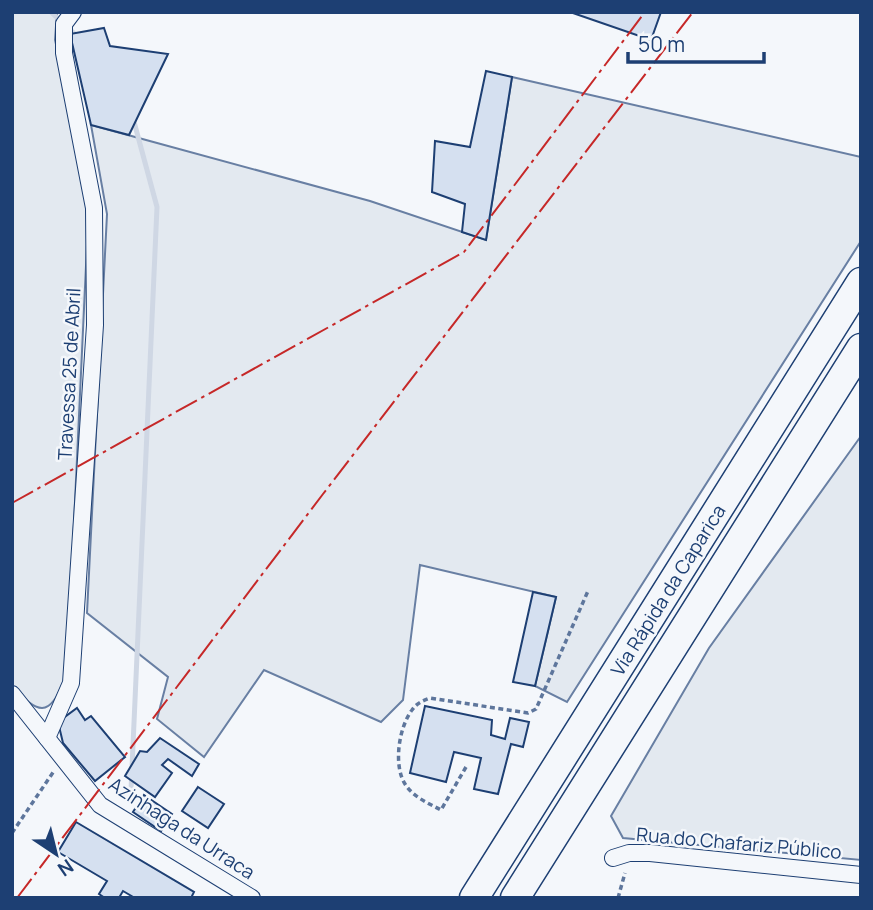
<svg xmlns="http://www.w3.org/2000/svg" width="873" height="910" font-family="Manrope,sans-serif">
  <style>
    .green { fill: #e3e9f0; stroke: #687fa3; stroke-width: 2 }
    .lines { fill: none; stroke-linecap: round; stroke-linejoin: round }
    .stream { stroke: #cfd7e4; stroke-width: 5 }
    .building { fill: #d5e0f0; stroke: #1d3f73; stroke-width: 2 }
    .minor-casing { stroke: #1d3f73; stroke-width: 18 }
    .trunk-casing { stroke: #1d3f73; stroke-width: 31 }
    .path { stroke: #5e769c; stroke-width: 3.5; stroke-dasharray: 5 3.5; stroke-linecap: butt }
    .minor { stroke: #f4f7fb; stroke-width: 16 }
    .trunk { stroke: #f4f7fb; stroke-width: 28 }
    .power { stroke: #c62828; stroke-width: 2; stroke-dasharray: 24 5 3.5 5; stroke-linecap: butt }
    .labels { text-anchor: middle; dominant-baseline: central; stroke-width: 5; stroke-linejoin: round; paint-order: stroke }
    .street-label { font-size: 19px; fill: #1d3f73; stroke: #f4f7fb }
  </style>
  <rect width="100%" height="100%" fill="#f4f7fb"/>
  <g class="green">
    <path d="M12 12H57L55 40 86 174 88 223 67 673C53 713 41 721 12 685Z"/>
    <polygon points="512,77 861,157 861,241 567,702 535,686 556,597 420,565 403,700 381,722 264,670 204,757 157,719 168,677 87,613 107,214 91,125 370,201 486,240"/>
    <polygon points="861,436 861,860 623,838 611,816 709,648"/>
  </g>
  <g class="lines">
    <g class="stream">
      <polyline points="51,12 78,37"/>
      <polyline points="131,790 157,207 133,118"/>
    </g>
  </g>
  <g class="building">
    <polygon points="570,12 661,12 651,40"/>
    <polygon points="104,28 110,46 168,54 129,135 91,125 70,34"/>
    <polygon points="486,71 512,77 486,240 462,232 465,204 432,192 435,141 470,147"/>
    <polygon points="533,592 556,597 535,686 513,682"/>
    <polygon points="425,706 492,720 491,735 505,739 510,718 529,722 523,747 511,744 498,794 474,789 481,758 454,752 446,782 410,773"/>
    <polygon points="77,708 85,720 91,716 125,757 95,781 63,743 58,722"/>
    <polygon points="160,738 199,764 192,776 168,759 162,765 172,773 155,797 125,776 140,751 147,752"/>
    <polygon points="198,787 224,804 208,828 182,811"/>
    <polygon points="144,795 172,814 161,831 133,812"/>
    <polygon points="76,822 194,892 191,898 135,898 123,891 120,896 122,898 105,898 99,894 107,881 58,852"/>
  </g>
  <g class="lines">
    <g class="minor-casing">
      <g id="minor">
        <polyline points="12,694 100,805 252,898"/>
        <polyline points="47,738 71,683 95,325 94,208 64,53 64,24 73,12"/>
        <polyline points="613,858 629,853 650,853 861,875"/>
      </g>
    </g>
    <g class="trunk-casing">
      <g id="trunk">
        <polyline points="474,898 861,282"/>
        <polyline points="515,898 861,348"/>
      </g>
    </g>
    <g class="path">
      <path d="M466 767 441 810C428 803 413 797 405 784 393 765 399 727 412 710 417 703 422 701 430 698L528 713 536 709 588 591"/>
      <polyline points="12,833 54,771"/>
      <polyline points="618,898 625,873"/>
    </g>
    <use href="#minor" class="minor"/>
    <use href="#trunk" class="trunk"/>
    <g class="power">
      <polyline points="12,503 464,252 645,12"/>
      <polyline points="17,898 323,494 693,12"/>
    </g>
  </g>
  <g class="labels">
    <g class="street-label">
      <text transform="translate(69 374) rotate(-87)">Travessa 25 de Abril</text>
      <text transform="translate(668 590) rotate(-58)">Via Rápida da Caparica</text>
      <text transform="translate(182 828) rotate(33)">Azinhaga da Urraca</text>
      <text transform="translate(739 843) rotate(5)">Rua do Chafariz Público</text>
    </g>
  </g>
  <rect width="873" height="910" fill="none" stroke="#1d3f73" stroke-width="28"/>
  <g transform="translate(56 854) rotate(145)" stroke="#f4f7fb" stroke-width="5" paint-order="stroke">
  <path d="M0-5L12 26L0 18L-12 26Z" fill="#1d3f73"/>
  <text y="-10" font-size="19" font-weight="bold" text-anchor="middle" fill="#1d3f73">N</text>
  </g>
  <path d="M628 52v10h136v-10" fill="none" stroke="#1d3f73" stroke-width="3.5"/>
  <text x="638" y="52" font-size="21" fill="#1d3f73" stroke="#f4f7fb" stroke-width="5" paint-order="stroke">50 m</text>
</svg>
